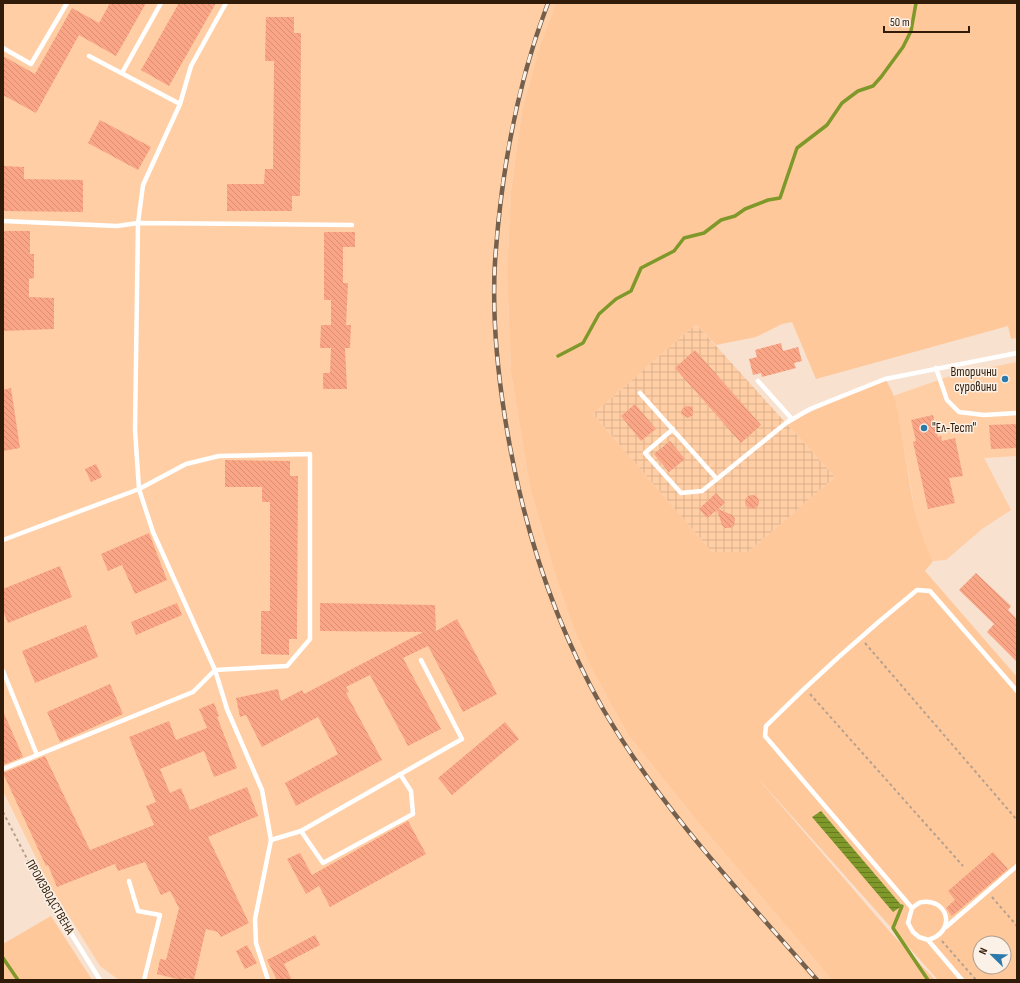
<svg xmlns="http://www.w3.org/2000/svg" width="1020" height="983" font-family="'Sofia Sans Condensed',sans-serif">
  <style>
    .built { fill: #ffcea4 }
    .industrial { fill: url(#industrial-grid) }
    .green { fill: #fec89b; fill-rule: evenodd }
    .water { fill: url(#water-rules) }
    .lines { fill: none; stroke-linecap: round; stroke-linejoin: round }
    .stream { stroke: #7f982a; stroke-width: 3.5 }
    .building { fill: url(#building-back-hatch) }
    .path { stroke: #b6a08e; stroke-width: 2; stroke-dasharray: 3 3; stroke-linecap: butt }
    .service { stroke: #fff; stroke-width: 4.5 }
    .rail-casing { stroke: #75604d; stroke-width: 4.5 }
    .rail { stroke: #fcf1e7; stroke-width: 3; stroke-dasharray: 9; stroke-linecap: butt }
    .poi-dot { fill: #2c79ab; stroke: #fcf1e7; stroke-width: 1.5 }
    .labels { text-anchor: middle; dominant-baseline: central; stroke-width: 3; stroke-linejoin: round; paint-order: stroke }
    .poi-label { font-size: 13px; fill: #301c09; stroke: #fcf1e7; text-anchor: end }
    .street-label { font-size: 13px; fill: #301c09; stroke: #fcf1e7 }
  </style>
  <defs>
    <pattern id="industrial-grid" width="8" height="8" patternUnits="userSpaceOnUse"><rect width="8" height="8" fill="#ffcea4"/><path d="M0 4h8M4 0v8" fill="none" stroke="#dbb08c"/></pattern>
    <pattern id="water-rules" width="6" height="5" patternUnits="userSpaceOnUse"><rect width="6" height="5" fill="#7f982a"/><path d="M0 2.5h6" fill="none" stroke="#687b22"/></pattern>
    <pattern id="building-back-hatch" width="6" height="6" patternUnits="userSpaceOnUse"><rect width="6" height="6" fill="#faa686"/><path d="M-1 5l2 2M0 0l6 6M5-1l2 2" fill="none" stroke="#d78e72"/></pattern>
  </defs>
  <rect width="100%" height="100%" fill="#f8e1cf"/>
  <g class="built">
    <polygon points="3,3 556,3 540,47 522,110 511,191 507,273 511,372 530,488 552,564 595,675 628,735 698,822 832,980 119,980 100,966 49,884 3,791"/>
    <polygon points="1017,362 1017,456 984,458 1011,510 982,529 946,560 933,561 922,541 914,506 897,409 893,396 956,374"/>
  </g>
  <polygon class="industrial" points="696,324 835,477 748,552 712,552 593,414"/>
  <g class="green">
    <path d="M556 3H1017V338L1011 339 1008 326 816 379 792 322 782 324 756 337 716 345 696 324 593 414 712 552H748L835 477 786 423 885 379C898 397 899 421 903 443 910 484 914 525 933 561L925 571 1017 677V980H938L755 775 890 932 935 980H832L698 822 628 735 595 675 574 628 552 564 530 488 511 372 507 273 511 191 522 110 540 46ZM980 943H1004V967H980Z"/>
    <polygon points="51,916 92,980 3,980 3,944"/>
  </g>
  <polygon class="water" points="821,811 902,906 893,912 812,817"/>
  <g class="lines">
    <g class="stream">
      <polyline points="558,356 583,343 599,314 616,299 631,291 641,268 674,251 684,238 704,233 721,220 735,216 745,209 768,200 780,198 797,148 827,125 842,103 858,91 873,86 881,77 903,47 911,31 916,3"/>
      <polyline points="902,906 893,928 928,980"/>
      <polyline points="3,958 18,980"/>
    </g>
  </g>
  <g class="building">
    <polygon points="110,3 146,3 116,56 79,35 36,113 3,95 3,56 35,74 72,8 99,23"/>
    <polygon points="179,3 216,3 169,86 141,70"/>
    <polygon points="266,17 294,17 294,33 301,33 300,196 292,196 292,211 227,211 227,184 264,184 265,169 273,169 274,61 265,61"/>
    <polygon points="100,120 151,147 138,170 88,143"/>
    <polygon points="3,166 24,167 24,179 83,180 83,212 3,211"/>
    <polygon points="3,231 30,231 30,254 34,254 34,278 29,279 29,297 54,298 54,329 3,331"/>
    <polygon points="324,232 355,232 355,247 343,247 343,283 348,283 346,325 351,325 350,348 345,348 347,389 323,389 323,373 330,373 331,348 320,348 321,325 331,325 331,300 324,300"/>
    <polygon points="781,343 783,351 798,347 802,361 794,363 796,368 762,377 761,373 753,375 749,359 757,357 755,350"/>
    <polygon points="695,350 761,425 741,443 675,368"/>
    <polygon points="11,388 20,448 3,451 3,390"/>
    <polygon points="635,404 656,429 641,441 621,416"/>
    <polygon points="686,406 693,407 693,415 688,418 681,414 682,409"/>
    <polygon points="933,415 938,437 941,436 942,441 955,438 963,476 949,478 955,503 928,509 913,442 916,441 911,420"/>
    <polygon points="1017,424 1017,448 991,449 989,425"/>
    <polygon points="670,441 685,459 669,472 654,454"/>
    <polygon points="225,460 290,461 290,476 298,476 297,639 289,639 289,655 261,654 261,611 270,611 270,502 262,502 262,487 225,487"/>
    <polygon points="96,464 102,477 91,482 85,469"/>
    <polygon points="716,493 725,503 718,509 732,515 735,519 734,526 730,528 725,528 722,525 717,510 707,518 699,509"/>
    <circle cx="752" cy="502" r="7"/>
    <polygon points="149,533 167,580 135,594 122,565 108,571 101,554"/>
    <polygon points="60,566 72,597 8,623 3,611 3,589"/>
    <polygon points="976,573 1011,606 1008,610 1017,619 1017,662 987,632 994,624 959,590"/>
    <polygon points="177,603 182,615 136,635 131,622"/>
    <polygon points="320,603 435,605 436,631 457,619 497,694 463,712 428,646 403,658 441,729 408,746 370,675 346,687 349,692 346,693 382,760 296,806 285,783 338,754 318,717 262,747 246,715 240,717 236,698 278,689 281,701 302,690 304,694 423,632 320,631"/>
    <polygon points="86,625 98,657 35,683 22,651"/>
    <polygon points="110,684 123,714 60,742 47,712"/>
    <polygon points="214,703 219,716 217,717 237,768 214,777 204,751 160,769 170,793 181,788 190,810 247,787 258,816 208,837 249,923 221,937 218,932 206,929 194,980 184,978 184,980 181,980 157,974 160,959 166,960 179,908 170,891 161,895 145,862 118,871 115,864 57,887 48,865 46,866 3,773 45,756 90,850 154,825 146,806 156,802 129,737 169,721 176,740 207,728 199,709"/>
    <polygon points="3,711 23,757 3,765"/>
    <polygon points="505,722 519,739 452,795 438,778"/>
    <polygon points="408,821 426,854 330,907 319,886 306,894 287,859 300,853 312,875"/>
    <polygon points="993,852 1008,869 952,916 946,908 955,900 948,891"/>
    <polygon points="315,935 320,945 284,964 292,980 277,980 267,960"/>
    <polygon points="247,945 257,963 245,969 236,951"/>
  </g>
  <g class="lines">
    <g class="path">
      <polyline points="865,643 1017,820"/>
      <polyline points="810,694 963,866"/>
      <polyline points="3,812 40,884"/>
      <polyline points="992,897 1017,926"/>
      <polyline points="942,941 976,980"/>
    </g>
    <g class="service">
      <polyline points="226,3 191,66 180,104 143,185 138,223 135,430 139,489 153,532 215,670 227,709 262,790 271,840 255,919 256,943 268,980"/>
      <polyline points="3,48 31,64 67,3"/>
      <polyline points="89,56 180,104"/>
      <polyline points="122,73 161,3"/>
      <polyline points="3,221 117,226 138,223 352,225"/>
      <polyline points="936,368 947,400 959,412 984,415 1017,413"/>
      <polyline points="758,381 792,419"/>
      <polyline points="640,393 717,479 786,423 810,409 885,379 1017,353"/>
      <polyline points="673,429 645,453 681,493 702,491 717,479"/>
      <polyline points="3,540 139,489 186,464 219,456 310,454 310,639 287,666 215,670 193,692 3,769"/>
      <polyline points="3,671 37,755"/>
      <polyline points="301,831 323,863 413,814 411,791 400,774"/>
      <polyline points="271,840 301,831 462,739 421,660"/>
      <polyline points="129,881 138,911 160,915 144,980"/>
      <polyline points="44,890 100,980"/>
      <path d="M912 908 765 736 766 726C814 678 864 633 917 590L930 591 1017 691"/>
      <polyline points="946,927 1017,866"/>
      <path d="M928 940C958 931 947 898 922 902 919 902 915 906 912 908L908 923 913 932 919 937 928 940 962 980"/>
    </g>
    <g class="rail-casing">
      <path id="rail" d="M548 3C516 87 501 172 495 262 492 313 497 367 505 418 521 519 552 619 603 709 661 809 741 893 817 980"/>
    </g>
    <use href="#rail" class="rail"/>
  </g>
  <g class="poi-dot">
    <circle cx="1005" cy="379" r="4"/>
    <circle cx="924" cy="428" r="4"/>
  </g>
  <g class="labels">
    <g class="poi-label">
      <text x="997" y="372">Вторични<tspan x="997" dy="15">суровини</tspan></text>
      <text x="932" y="428" text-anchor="start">"Ел-Тест"</text>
    </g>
    <g class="street-label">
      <text transform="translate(50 897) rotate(60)">ПРОИЗВОДСТВЕНА</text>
    </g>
  </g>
  <rect width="1020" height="983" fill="none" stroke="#301c09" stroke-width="8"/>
  <g transform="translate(992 955) rotate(293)"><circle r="19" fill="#fcf1e7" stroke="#aa9c8e"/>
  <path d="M0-3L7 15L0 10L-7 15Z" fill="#2c79ab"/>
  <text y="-6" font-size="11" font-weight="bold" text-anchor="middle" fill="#301c09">N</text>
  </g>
  <path d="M884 26v6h85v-6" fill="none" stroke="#301c09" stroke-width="2"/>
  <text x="890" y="26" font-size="12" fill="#301c09" stroke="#fcf1e7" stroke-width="3" paint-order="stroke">50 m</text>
</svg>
